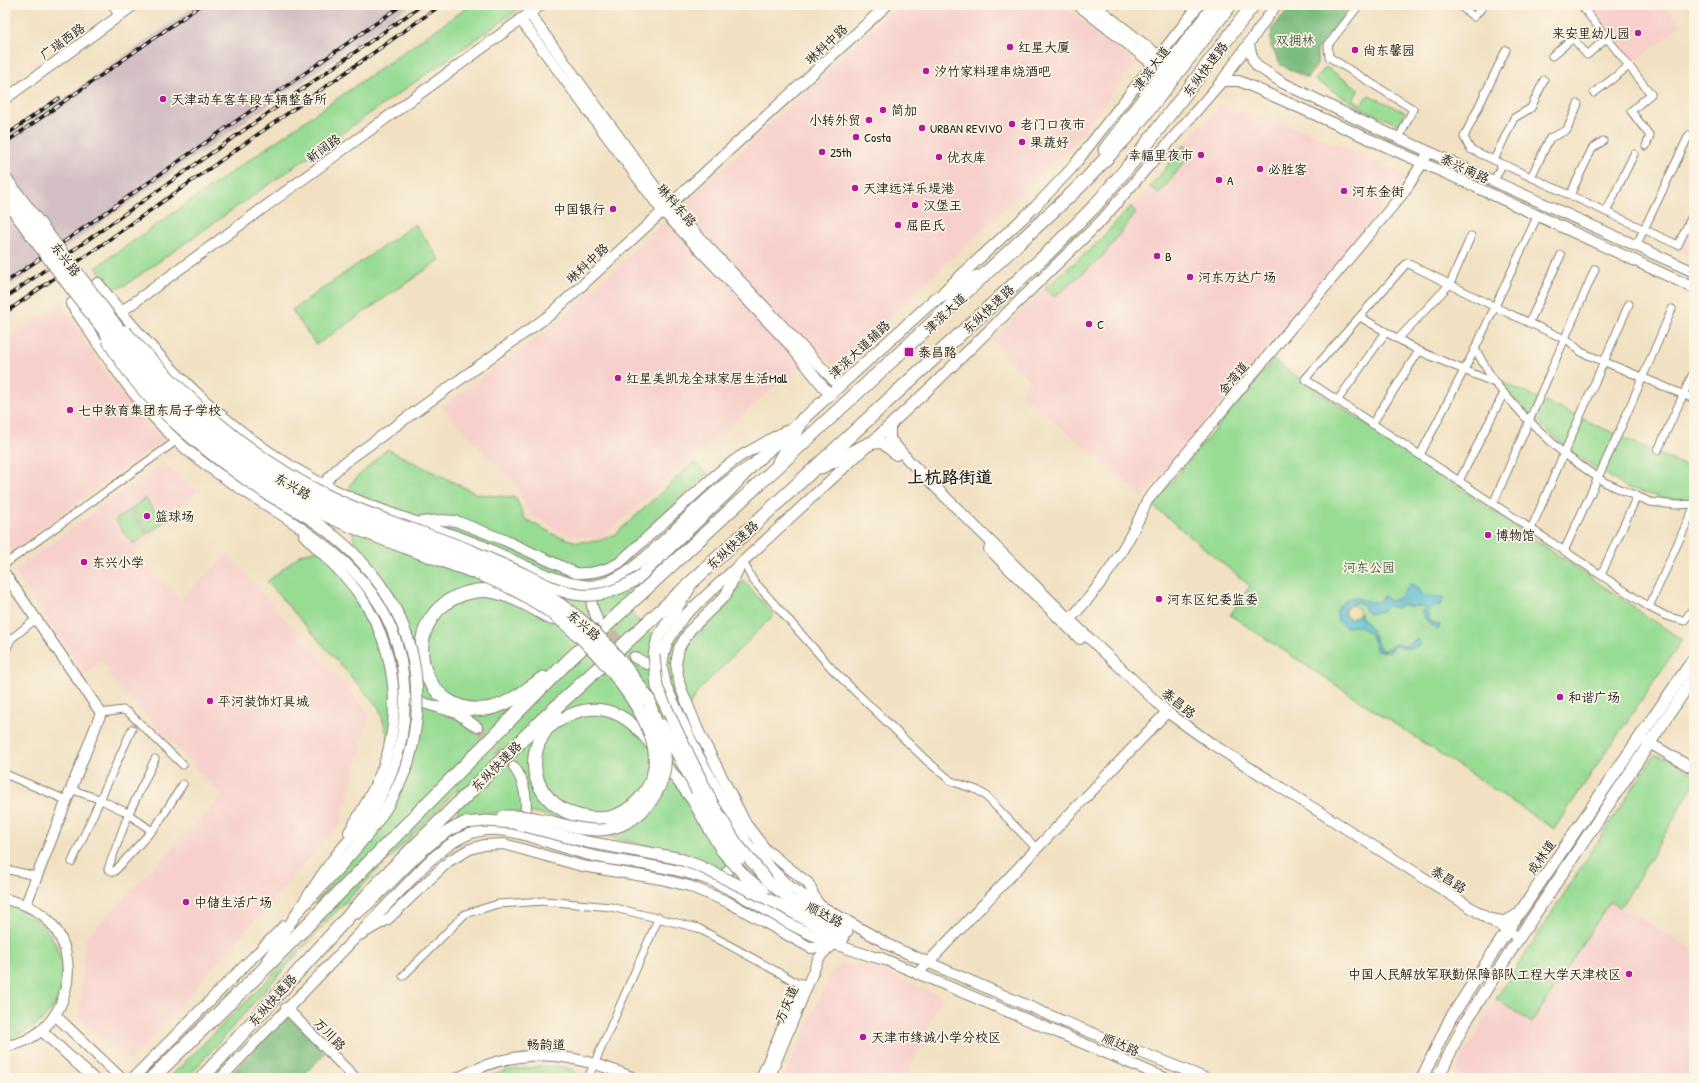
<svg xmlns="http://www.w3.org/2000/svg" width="1699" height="1083" font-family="'Patrick Hand','LXGW WenKai TC',sans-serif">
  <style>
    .built { fill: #f7d0cc }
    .industrial { fill: #d2bec3 }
    .green { fill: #98dc94; stroke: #5a7c58 }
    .forest { fill: #7abc7e; stroke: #4b6c4d }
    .sand { fill: #eeda9e; stroke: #857b5d }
    .water { fill: #53bad0; stroke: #386b76 }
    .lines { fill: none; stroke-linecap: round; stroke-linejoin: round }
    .secondary-tunnel { stroke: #c6baa1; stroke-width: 10; stroke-dasharray: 10 5; stroke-linecap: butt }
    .street-casing { stroke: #867e6f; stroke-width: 9 }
    .secondary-casing { stroke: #867e6f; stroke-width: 12 }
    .primary-casing { stroke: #867e6f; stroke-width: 13 }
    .highway-casing { stroke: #867e6f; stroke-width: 15 }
    .street { stroke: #fff; stroke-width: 7 }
    .secondary { stroke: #fff; stroke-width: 10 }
    .primary { stroke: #fff; stroke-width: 11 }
    .highway { stroke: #fff; stroke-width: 13 }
    .rail-casing { stroke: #1c1c1c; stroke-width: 3.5 }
    .rail { stroke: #fcf5e5; stroke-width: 2; stroke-dasharray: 6; stroke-linecap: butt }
    .primary-bridge-casing { stroke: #867e6f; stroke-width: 13; stroke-linecap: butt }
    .highway-bridge-casing { stroke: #867e6f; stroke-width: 15; stroke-linecap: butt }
    .primary-bridge { stroke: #fff; stroke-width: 11 }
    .highway-bridge { stroke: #fff; stroke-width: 13 }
    .poi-dot { fill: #b5179e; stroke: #fcf5e5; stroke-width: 1.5 }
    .labels { text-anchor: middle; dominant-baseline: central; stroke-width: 3.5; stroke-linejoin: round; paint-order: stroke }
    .poi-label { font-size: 13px; fill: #1c1c1c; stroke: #fcf5e5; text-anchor: start }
    .park-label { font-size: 13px; fill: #415640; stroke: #fcf5e5 }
    .street-label { font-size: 13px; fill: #1c1c1c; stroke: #fcf5e5 }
    .district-label { font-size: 17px; font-weight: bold; fill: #1c1c1c; stroke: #fcf5e5 }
  </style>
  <rect width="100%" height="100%" fill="#fcf5e5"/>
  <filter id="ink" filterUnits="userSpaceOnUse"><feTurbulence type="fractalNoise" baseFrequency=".025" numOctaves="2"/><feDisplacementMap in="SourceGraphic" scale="8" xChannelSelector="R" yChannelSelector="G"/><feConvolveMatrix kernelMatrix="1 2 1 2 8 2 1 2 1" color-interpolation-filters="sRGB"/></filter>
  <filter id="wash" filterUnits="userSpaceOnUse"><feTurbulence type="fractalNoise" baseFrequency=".012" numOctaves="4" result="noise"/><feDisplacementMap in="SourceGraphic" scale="16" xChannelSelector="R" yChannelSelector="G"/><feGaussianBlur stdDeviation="0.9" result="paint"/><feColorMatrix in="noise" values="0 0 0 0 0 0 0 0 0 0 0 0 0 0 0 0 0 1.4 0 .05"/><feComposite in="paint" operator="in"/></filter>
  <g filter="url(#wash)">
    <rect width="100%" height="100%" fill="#f1e1c2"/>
    <g class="built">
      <polygon points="898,5 1062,5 1136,63 1069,148 835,368 817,350 600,539 565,535 531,515 516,487 442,407 551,328"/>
      <polygon points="1105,5 1124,5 1117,15"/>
      <polygon points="1583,5 1666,5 1681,25 1631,65"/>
      <polygon points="1219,105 1307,131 1408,176 1143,497 1019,392 1031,381 1012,363 993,340 1045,288 1054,297 1136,213 1131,206 1150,187 1159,194 1193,151 1185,144"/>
      <polygon points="1694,223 1694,257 1681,251"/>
      <polygon points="61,302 109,380 163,440 7,554 5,551 5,343"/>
      <polygon points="162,463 198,491 133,553 180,600 227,554 370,714 340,824 130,1062 79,1018 85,939 222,796 106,673 109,670 101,661 84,675 14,571"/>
      <polygon points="1610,901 1694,949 1694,1078 1466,1078 1454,1072 1496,999 1532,1022"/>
      <polygon points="841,964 866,965 942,996 906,1078 784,1078 829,976"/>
    </g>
    <polygon class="industrial" points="196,5 411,5 5,290 5,140"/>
    <g class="green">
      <polygon points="471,5 525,5 124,286 111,289 96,267"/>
      <polygon points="1326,67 1359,89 1353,100 1361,104 1369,95 1405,112 1399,125 1362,108 1315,80"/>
      <polygon points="1185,144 1193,151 1159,194 1150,187"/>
      <polygon points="1131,206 1136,213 1101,258 1054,297 1045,288 1093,247"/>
      <polygon points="415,224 440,260 316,345 292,310"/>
      <polygon points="1273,360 1682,640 1554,829 1230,615 1250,586 1152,505"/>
      <polygon points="1500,381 1694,470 1694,500 1663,498 1625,487 1567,449 1514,400"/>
      <polygon points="387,449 477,494 516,498 525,519 555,535 577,542 598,541 616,534 694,462 707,474 618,557 632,614 652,634 694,637 730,603 743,580 774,615 699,690 664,745 696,816 737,875 677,852 617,839 542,814 524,812 494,813 458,820 458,789 325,923 187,1078 169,1078 325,923 315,903 377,828 404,787 379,708 267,582 301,554 354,542 350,484"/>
      <polygon points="145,498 163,523 149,533 131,509"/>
      <polygon points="129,510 147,534 133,544 115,520"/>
      <polygon points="1654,755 1666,757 1694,774 1694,785 1623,904 1620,907 1610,901 1532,1023 1496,999"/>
      <path d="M5 905C58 913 83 985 41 1021 30 1030 18 1035 5 1039Z"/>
      <path d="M546 1066C557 1066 574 1065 578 1078H483L509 1070Z"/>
    </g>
    <g class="forest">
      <polygon points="1291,5 1352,5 1317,50 1317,65 1307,78 1281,65 1271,46 1271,36 1273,28"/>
      <polygon points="287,1014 325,1053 301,1078 228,1078"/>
    </g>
    <path class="sand" d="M1351 605 1358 608 1360 614 1351 619 1346 617C1344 610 1345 609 1351 605Z"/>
    <path class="water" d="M1410 584 1415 586 1422 595 1444 598 1441 605 1433 606 1427 612 1430 621 1440 625 1438 630 1430 625 1421 612 1425 608C1418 604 1412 609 1403 604L1397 608 1387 606 1382 611 1369 614 1365 611 1363 605 1356 602 1345 609 1344 612 1346 617 1351 619 1360 614C1363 622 1368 623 1372 630 1376 637 1376 646 1383 650L1388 649 1394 644 1407 646 1416 639 1421 642 1418 647 1408 649 1394 646 1390 652 1377 651 1371 635 1359 626 1345 627 1338 621 1336 611C1353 584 1362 607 1380 601L1383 596 1387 598 1389 601C1400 600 1404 592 1410 584Z"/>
  </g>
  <g filter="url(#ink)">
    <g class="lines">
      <g class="secondary-tunnel">
        <polyline points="601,622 634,657"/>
        <polyline points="477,727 514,767"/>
      </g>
      <g class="street-casing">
        <g id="street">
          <polyline points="1359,5 1328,45 1329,57 1413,109 1399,138"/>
          <polyline points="1459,5 1474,17 1484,5"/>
          <polyline points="1581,5 1651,94 1631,111 1650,136 1646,146"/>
          <polyline points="1506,50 1464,137 1470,149 1678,245 1694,212"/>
          <polyline points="1552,56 1573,38 1587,55 1607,38"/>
          <polyline points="1594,93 1629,66"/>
          <polyline points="1494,160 1514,118 1531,108 1544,80"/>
          <polyline points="1531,177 1550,138 1567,130 1578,104"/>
          <polyline points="1494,181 1502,164"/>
          <polyline points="1570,195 1592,149 1603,141"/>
          <polyline points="1606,212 1634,154"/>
          <polyline points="1537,217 1475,349 1495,383 1524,416 1564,454 1604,482 1650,502 1676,505 1694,504"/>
          <polyline points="1636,246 1689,135"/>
          <polyline points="1360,317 1419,351 1495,383"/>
          <polyline points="1529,323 1561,255"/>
          <polyline points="1398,339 1450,284 1471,236"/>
          <polyline points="1694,399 1581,352 1569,341 1495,307 1407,263 1305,379 1649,607 1694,507"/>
          <polyline points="1337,401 1386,332"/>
          <polyline points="1372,424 1419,351"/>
          <polyline points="1658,450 1694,371"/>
          <polyline points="1420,455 1475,349"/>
          <polyline points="1459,481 1504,393"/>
          <polyline points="1493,504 1595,269"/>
          <polyline points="1531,529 1629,304"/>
          <polyline points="1564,551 1619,432 1672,309"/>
          <polyline points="743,561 752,579 834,671 926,760 951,781 977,790 985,795 1037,849"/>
          <polyline points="5,564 176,441"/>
          <polyline points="1601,575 1637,496"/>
          <polyline points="1649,607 1666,616 1684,621 1694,607"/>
          <polyline points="5,653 11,639 36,619"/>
          <polyline points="101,713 123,710 129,713 183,765"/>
          <polyline points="155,759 128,815 108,869 114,872 157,825 183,784"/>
          <polyline points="5,774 66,800"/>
          <polyline points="70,789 99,799 124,811 152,831"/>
          <polyline points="72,862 132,729"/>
          <polyline points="5,869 36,876"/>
          <polyline points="403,976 465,914 498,904 544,901 611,907 698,928 794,981"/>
          <polyline points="588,1078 659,917"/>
        </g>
      </g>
      <g class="secondary-casing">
        <g id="secondary">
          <polyline points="114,5 119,15"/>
          <polyline points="1078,5 1153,64"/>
          <polyline points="1094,5 1159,56"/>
          <polyline points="529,13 666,202 839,386"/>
          <polyline points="520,19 660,208 789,344 830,395"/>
          <polyline points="1249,45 1253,60 1257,66 1283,83 1359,120 1694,272"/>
          <polyline points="1222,81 1239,81 1253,87 1454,177 1694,288"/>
          <polyline points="5,99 134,5"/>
          <polyline points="944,291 1036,206 1071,169 1199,5"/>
          <polyline points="121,312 541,5"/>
          <polyline points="894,421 890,427 890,439 910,462 1070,620 1167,712 1212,744 1519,938"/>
          <polyline points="869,444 882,443 896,455"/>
          <polyline points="320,490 331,475 344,463 551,314 887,5"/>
          <path d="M421 522 441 520 456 521 504 540 576 573C592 574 605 571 619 563L719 472 739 457 785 431"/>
          <path d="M304 535C325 557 349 577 365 603 395 651 403 714 383 767 374 790 362 811 349 832"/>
          <polyline points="989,549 1080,639"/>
          <path d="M739 568 725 596 690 630 679 648 676 664 680 686 698 730 746 824 766 850 808 883C813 890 812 897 819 904"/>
          <polyline points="5,574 101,713 26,904"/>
          <polyline points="590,588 592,606 597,619"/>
          <path d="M1065 624C1100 589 1128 546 1147 501L1405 191 1429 152"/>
          <polyline points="634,657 647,664 662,666"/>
          <polyline points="410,699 457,713 477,727"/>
          <polyline points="1644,740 1694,769"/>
          <path d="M514 767C527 785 527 802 525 824"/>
          <polyline points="718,884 738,857"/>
          <path d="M5 899C19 903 32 906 44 916 89 956 67 1039 5 1046"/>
          <polyline points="360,935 388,919 449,861 470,849 484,845 504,844 582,866 661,879 689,886 728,902 811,948 833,945"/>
          <polyline points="886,944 1065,1022 1205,1078"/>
          <polyline points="891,946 807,898 786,884 747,843 698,755 666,686 662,666 664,653 668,641 683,617 931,387 1102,220 1222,81 1276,5"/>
          <polyline points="879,957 1165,1078"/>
          <path d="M267 961C287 928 308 894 331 862 342 846 357 833 368 817 378 802 387 785 393 768 405 737 407 706 403 673 387 545 257 516 176 440 134 401 103 351 71 304L98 283C164 368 243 448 343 494 389 515 438 528 485 547 511 559 570 591 597 585 626 578 647 556 668 536 694 511 719 485 750 466"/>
          <polyline points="917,974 1167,712"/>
          <polyline points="286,1008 355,1078"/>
          <polyline points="55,1015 121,1078"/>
          <polyline points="41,1030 93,1078"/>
          <polyline points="133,1078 284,926"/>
          <path d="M221 1078 427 863C444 848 464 831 487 830 520 828 561 849 593 856 633 864 674 866 712 881 740 892 765 911 792 925 822 941 852 951 885 960"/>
          <path d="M458 1078C520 1044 571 1052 634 1078"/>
          <polyline points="761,1078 801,984"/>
          <polyline points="769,1078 818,960 823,953 833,945"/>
        </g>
      </g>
      <g class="primary-casing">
        <g id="primary">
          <polyline points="637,579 727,493 757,461 934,300"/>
          <polyline points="654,655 658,637 689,589"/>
          <path d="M549 728C589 696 624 707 652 746"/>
          <polyline points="662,760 692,799"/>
          <polyline points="768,881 789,899 847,931"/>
          <polyline points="778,904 810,922 843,939"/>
          <path d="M298 911C338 867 387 823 407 765 413 748 415 731 417 713"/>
          <path d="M357 913C393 885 421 841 464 823"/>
          <polyline points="1488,919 1505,922 1517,915"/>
          <polyline points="1422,1078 1450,1019 1507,931 1694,658"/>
          <polyline points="1438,1078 1463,1026 1515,944 1694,677"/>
        </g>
      </g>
      <g class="highway-casing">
        <g id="highway">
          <polyline points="1105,150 1215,5"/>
          <polyline points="934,300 977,277"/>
          <polyline points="779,462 803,419"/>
          <polyline points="821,467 869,444"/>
          <path d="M543 678C526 690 507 707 485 709 425 715 398 637 447 602 459 594 476 589 491 591 513 595 532 607 551 618"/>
          <path d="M556 716C548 727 539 737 536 751 526 795 569 824 609 818"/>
          <polyline points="152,1078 258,975 569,660 1080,186 1132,131 1230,5"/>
          <polyline points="202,1078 383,878 540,722 1049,252 1093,208 1139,154 1253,5"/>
        </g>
      </g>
      <use href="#street" class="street"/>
      <use href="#secondary" class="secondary"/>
      <use href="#primary" class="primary"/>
      <use href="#highway" class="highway"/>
      <g class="rail-casing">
        <g id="rail">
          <polyline points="5,136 59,98"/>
          <polyline points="5,143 201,5"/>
          <polyline points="5,283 402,5"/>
          <polyline points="5,298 422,5"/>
          <polyline points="5,313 441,5"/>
        </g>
      </g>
      <use href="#rail" class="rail"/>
      <g class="primary-bridge-casing">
        <g id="primary-bridge">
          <path d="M125 331C184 396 250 459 331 497 376 519 425 532 472 551 489 559 507 566 524 574 567 596 593 606 637 579"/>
          <path d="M107 339C142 403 204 451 264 492 281 503 301 512 318 524 368 559 407 610 415 671 417 685 417 699 417 713"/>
          <polyline points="654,655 657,687 677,731 714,806 737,844 768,881"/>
          <polyline points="662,725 715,825 740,858"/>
          <polyline points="692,799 722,851 747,878 763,891"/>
          <path d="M504 816C516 816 528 816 540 819 560 823 580 831 600 830 637 829 669 790 665 754 662 736 655 719 649 701"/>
          <polyline points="464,823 487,821 513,823 587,842 677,858 699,866 778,904"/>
        </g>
      </g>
      <g class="highway-bridge-casing">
        <g id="highway-bridge">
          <path d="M5 179C33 216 62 254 90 291 110 319 130 347 153 373 188 412 231 449 276 477 316 502 360 521 404 537 457 556 513 572 560 605 597 630 625 664 649 701"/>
          <path d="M5 198C71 286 133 379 220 448 254 475 291 499 331 517 368 534 406 547 444 561 472 571 500 580 525 595 566 618 604 656 630 695 644 716 658 741 655 767 652 791 633 812 609 818"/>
        </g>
      </g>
      <use href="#primary-bridge" class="primary-bridge"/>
      <use href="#highway-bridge" class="highway-bridge"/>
    </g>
  </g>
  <g class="poi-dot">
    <circle cx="1638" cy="33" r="4"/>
    <circle cx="1010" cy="47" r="4"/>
    <circle cx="1355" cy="50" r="4"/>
    <circle cx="926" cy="71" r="4"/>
    <circle cx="163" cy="99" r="4"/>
    <circle cx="883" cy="110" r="4"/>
    <circle cx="869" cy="120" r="4"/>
    <circle cx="1012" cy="124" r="4"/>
    <circle cx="922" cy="128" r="4"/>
    <circle cx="856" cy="137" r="4"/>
    <circle cx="1022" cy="142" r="4"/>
    <circle cx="822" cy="152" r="4"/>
    <circle cx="1201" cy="155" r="4"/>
    <circle cx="939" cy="157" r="4"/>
    <circle cx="1260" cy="169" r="4"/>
    <circle cx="1219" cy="180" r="4"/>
    <circle cx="855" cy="188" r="4"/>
    <circle cx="1344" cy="191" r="4"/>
    <circle cx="915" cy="205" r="4"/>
    <circle cx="613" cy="209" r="4"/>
    <circle cx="898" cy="225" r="4"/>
    <circle cx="1157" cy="256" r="4"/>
    <circle cx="1190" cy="277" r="4"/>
    <circle cx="1089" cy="324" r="4"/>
    <rect x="904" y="347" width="10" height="10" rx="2"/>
    <circle cx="618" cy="378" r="4"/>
    <circle cx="70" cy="410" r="4"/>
    <circle cx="147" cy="516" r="4"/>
    <circle cx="1488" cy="535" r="4"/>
    <circle cx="84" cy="562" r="4"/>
    <circle cx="1159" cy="599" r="4"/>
    <circle cx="1560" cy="697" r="4"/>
    <circle cx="210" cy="701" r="4"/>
    <circle cx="186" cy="902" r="4"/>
    <circle cx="1629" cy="974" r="4"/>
    <circle cx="863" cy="1037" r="4"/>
  </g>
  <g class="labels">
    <g class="poi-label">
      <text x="1630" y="33" text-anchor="end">来安里幼儿园</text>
      <text x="1018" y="47">红星大厦</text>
      <text x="1363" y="50">尚东馨园</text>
      <text x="934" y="71">汐竹家料理串烧酒吧</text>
      <text x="171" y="99">天津动车客车段车辆整备所</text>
      <text x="891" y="110">简加</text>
      <text x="861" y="120" text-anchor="end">小转外贸</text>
      <text x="1020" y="124">老门口夜市</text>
      <text x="930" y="128">URBAN REVIVO</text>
      <text x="864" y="137">Costa</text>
      <text x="1030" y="142">果蔬好</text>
      <text x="830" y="152">25th</text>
      <text x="1193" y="155" text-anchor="end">幸福里夜市</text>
      <text x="947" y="157">优衣库</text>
      <text x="1268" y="169">必胜客</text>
      <text x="1227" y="180">A</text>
      <text x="863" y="188">天津远洋乐堤港</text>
      <text x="1352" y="191">河东金街</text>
      <text x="923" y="205">汉堡王</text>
      <text x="605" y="209" text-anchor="end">中国银行</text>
      <text x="906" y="225">屈臣氏</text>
      <text x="1165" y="256">B</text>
      <text x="1198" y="277">河东万达广场</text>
      <text x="1097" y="324">C</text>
      <text x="918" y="352">泰昌路</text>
      <text x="626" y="378">红星美凯龙全球家居生活Mall</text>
      <text x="78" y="410">七中教育集团东局子学校</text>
      <text x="155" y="516">篮球场</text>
      <text x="1496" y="535">博物馆</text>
      <text x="92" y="562">东兴小学</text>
      <text x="1167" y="599">河东区纪委监委</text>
      <text x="1568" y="697">和谐广场</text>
      <text x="218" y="701">平河装饰灯具城</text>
      <text x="194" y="902">中储生活广场</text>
      <text x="1621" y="974" text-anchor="end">中国人民解放军联勤保障部队工程大学天津校区</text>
      <text x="871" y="1037">天津市缘诚小学分校区</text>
    </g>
    <g class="park-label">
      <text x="1295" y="40">双拥林</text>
      <text x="1369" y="567">河东公园</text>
    </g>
    <g class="street-label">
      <text transform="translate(62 41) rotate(-36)">广瑞西路</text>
      <text transform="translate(826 44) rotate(-43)">琳科中路</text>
      <text transform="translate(1151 68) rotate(-53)">津滨大道</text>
      <text transform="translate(1205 69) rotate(-53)">东纵快速路</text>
      <text transform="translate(323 148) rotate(-36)">新阔路</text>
      <text transform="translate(1465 168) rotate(25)">泰兴南路</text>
      <text transform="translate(677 205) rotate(49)">琳科东路</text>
      <text transform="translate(66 259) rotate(53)">东兴路</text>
      <text transform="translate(587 263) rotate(-43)">琳科中路</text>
      <text transform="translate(988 309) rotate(-43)">东纵快速路</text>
      <text transform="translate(945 313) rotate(-43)">津滨大道</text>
      <text transform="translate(859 349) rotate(-43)">津滨大道辅路</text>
      <text transform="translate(1233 378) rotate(-50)">金湾道</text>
      <text transform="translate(293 486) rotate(30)">东兴路</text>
      <text transform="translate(732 545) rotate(-43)">东纵快速路</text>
      <text transform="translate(584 625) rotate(41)">东兴路</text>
      <text transform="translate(1179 703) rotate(39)">泰昌路</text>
      <text transform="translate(496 766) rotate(-45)">东纵快速路</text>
      <text transform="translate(1541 857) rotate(-55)">成林道</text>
      <text transform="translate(1449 879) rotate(32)">泰昌路</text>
      <text transform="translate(825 914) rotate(27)">顺达路</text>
      <text transform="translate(272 1000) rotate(-48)">东纵快速路</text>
      <text transform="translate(786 1004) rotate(-67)">万庆道</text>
      <text transform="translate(330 1034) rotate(46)">万川路</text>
      <text transform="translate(546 1044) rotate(1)">畅韵道</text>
      <text transform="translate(1121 1044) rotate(23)">顺达路</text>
    </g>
    <g class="district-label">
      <text x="950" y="476">上杭路街道</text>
    </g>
  </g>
  <rect width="1699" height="1083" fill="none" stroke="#fcf5e5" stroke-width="20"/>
</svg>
